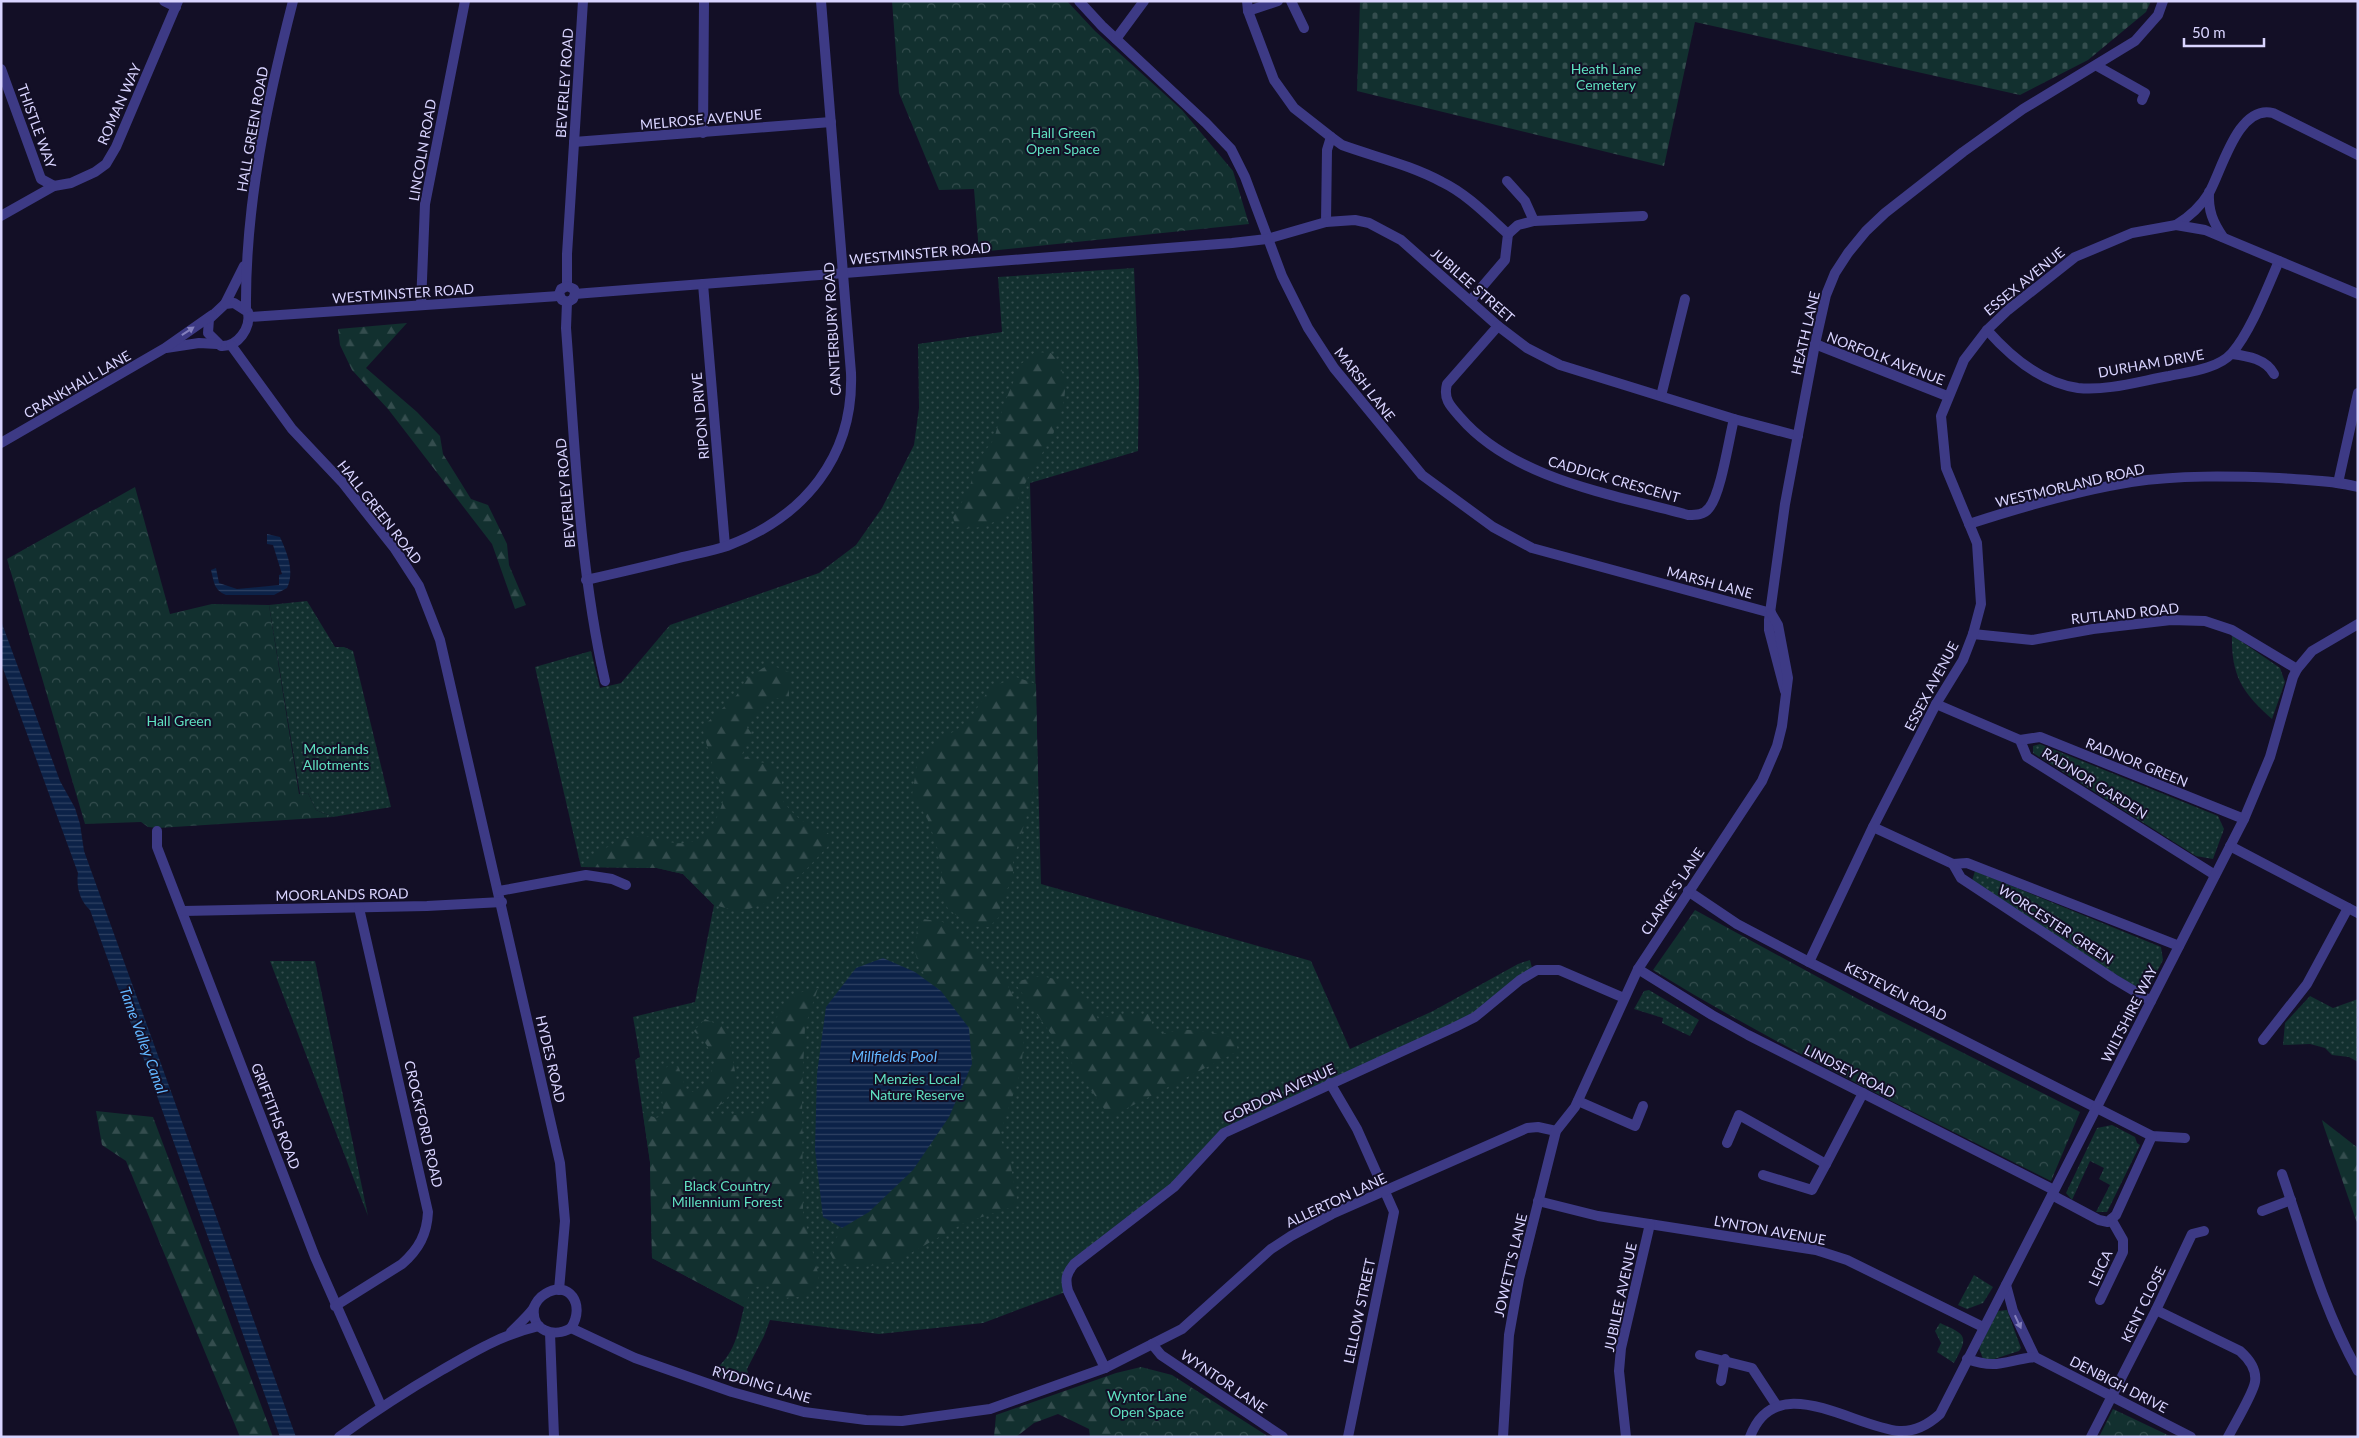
<svg xmlns="http://www.w3.org/2000/svg" width="2359" height="1438" font-family="Lato,sans-serif">
  <style>
    .grass { fill: url(#grass-dots) }
    .forest { fill: url(#forest-firs) }
    .cemetery { fill: url(#cemetery-stones) }
    .park { fill: url(#park-crowns) }
    .water { fill: url(#water-rules) }
    .lines { fill: none; stroke-linecap: round; stroke-linejoin: round }
    .minor { stroke: #3d3a85; stroke-width: 10 }
    .oneway { fill: #837fbc }
    .labels { text-anchor: middle; dominant-baseline: central; stroke-width: 4; stroke-linejoin: round; paint-order: stroke }
    .park-label { font-size: 14px; fill: #5fe0c0; stroke: #130f26 }
    .street-label { font-size: 14px; fill: #d9d4ff; stroke: #130f26 }
    .water-label { font-size: 15px; font-style: italic; fill: #62b6ff; stroke: #130f26 }
  </style>
  <defs>
    <pattern id="grass-dots" width="8" height="8" patternUnits="userSpaceOnUse" patternTransform="scale(1.25)"><rect width="8" height="8" fill="#12302f"/><path d="M2 2h.1M6 6h.1" fill="none" stroke="#344d4e" stroke-width="1.8" stroke-linecap="round"/></pattern>
    <pattern id="forest-firs" width="22" height="20" patternUnits="userSpaceOnUse" patternTransform="scale(1.25)"><rect width="22" height="20" fill="#12302f"/><path d="M5 1l3.5 6h-7zM16 11l3.5 6h-7z" fill="#344d4e"/></pattern>
    <pattern id="cemetery-stones" width="16" height="16" patternUnits="userSpaceOnUse" patternTransform="scale(1.25)"><rect width="16" height="16" fill="#12302f"/><path d="M2 7V4a2 2 0 0 1 4 0v3zM10 15v-3a2 2 0 0 1 4 0v3z" fill="#344d4e"/></pattern>
    <pattern id="park-crowns" width="20" height="18" patternUnits="userSpaceOnUse" patternTransform="scale(1.25)"><rect width="20" height="18" fill="#12302f"/><path d="M2 6a3 3 0 1 1 6 0M12 15a3 3 0 1 1 6 0" fill="none" stroke="#344d4e"/></pattern>
    <pattern id="water-rules" width="6" height="5" patternUnits="userSpaceOnUse" patternTransform="scale(1.25)"><rect width="6" height="5" fill="#0c2248"/><path d="M0 2.5h6" fill="none" stroke="#2f4163"/></pattern>
  </defs>
  <rect width="100%" height="100%" fill="#130f26"/>
  <g class="grass">
    <path d="M1134 268 1139 381 1138 451 1030 483 1041 884 1311 961 1350 1049 1433 1011 1518 964 1530 960 1533 972 1475 1017 1224 1133 1174 1187 1074 1264 1068 1291 983 1323 879 1334 770 1320 764 1336 747 1369 751 1384 712 1373C736 1352 737 1336 744 1307L652 1258 650 1162 635 1060 640 1057 633 1017 695 1002 714 905 683 874 657 868 581 867 535 667 591 651 600 688 621 683 670 625 819 573 856 545 882 508 914 445 919 408 918 344 1002 332 998 277Z"/>
    <polygon points="307,601 335,647 344,647 353,651 391,807 333,817 316,810 308,793 300,794 269,605"/>
    <path d="M2232 635 2280 668 2285 682 2272 719C2242 693 2231 675 2232 635Z"/>
    <polygon points="2040,744 2218,816 2224,829 2213,859 2196,856 2033,753 2033,746"/>
    <polygon points="1975,871 2161,947 2163,960 2150,985 2134,986 1972,881"/>
    <polygon points="270,961 315,961 368,1216"/>
    <polygon points="1649,990 1699,1020 1690,1036 1662,1023 1663,1018 1634,1009 1644,991"/>
    <polygon points="2310,996 2333,1008 2358,999 2358,1062 2349,1057 2332,1055 2325,1048 2310,1044 2283,1045 2285,1023"/>
    <polygon points="2112,1125 2135,1137 2137,1143 2140,1145 2107,1212 2096,1212 2110,1185 2099,1179 2104,1168 2090,1161 2072,1200 2066,1193 2097,1128"/>
    <polygon points="1974,1275 1993,1287 1983,1303 1967,1309 1958,1305"/>
    <polygon points="2007,1310 2021,1348 2019,1351 1991,1360 1983,1359 1979,1348 1998,1311"/>
    <path d="M1940 1323C1967 1335 1969 1336 1954 1363L1937 1352 1941 1343 1935 1331Z"/>
  </g>
  <g class="forest">
    <polygon points="407,323 366,368 417,412 440,436 443,454 471,499 488,505 507,544 509,565 526,605 515,609 492,544 388,409 352,370 340,345 338,329"/>
    <path d="M1035 352 1051 353C1061 365 1065 375 1065 391 1063 426 1041 453 1026 482 1021 490 1018 503 1012 509 998 523 974 533 956 526L953 517 969 490 976 463 994 439 1004 404 1021 364Z"/>
    <path d="M769 664 789 672V699L771 698 758 711 747 727 754 737 745 746 742 755 757 762 774 764 782 782 780 797C795 818 804 824 828 833L832 842 800 876 786 883 776 899 741 912 714 905 683 874 657 868 581 867C599 853 617 836 642 836 653 836 665 842 676 843 707 846 718 820 725 794L714 771 702 727 736 696 748 678Z"/>
    <polygon points="1016,677 1036,684 1038,779 1013,861 1013,880 1000,900 1000,916 989,927 971,926 948,909 939,888 942,870 936,843 927,818 912,795 917,765 939,741 968,722 990,688"/>
    <polygon points="923,919 943,922 966,939 1005,980 1016,1002 1024,1039 1021,1071 999,1137 1009,1156 1018,1205 964,1223 895,1262 863,1267 836,1265 829,1251 842,1228 869,1212 941,991 927,981 915,953 917,929"/>
    <path d="M1041 976 1069 982 1090 1001 1098 1019 1119 1014H1149L1156 1036C1185 1025 1206 1031 1235 1038L1238 1051 1110 1117 1014 982Z"/>
    <polygon points="818,988 805,1027 802,1091 803,1212 819,1277 809,1296 784,1298 769,1286 753,1287 744,1307 652,1258 650,1162 643,1113 656,1118 664,1115 659,1072 670,1065 679,1068 686,1089 693,1092 708,1081 715,1060 706,1044 694,1031 705,1019 728,1029 737,1084 725,1101 707,1115 749,1115 769,1105 769,1043 775,1019 798,993"/>
    <polygon points="96,1111 153,1117 273,1437 240,1437 126,1161 102,1145"/>
    <polygon points="2322,1120 2358,1148 2358,1226 2323,1124"/>
    <polygon points="1116,1373 1129,1382 1133,1437 1090,1437 1089,1429 1058,1414 1034,1423 1016,1437 994,1437 996,1415"/>
  </g>
  <polygon class="cemetery" points="1360,1 2151,1 2146,12 2088,60 2020,95 1695,22 1664,166 1357,91"/>
  <g class="park">
    <polygon points="892,1 1067,1 1095,31 1182,110 1233,171 1249,224 979,252 974,189 939,190 899,93"/>
    <polygon points="135,487 170,614 212,604 269,605 299,794 308,793 316,810 333,817 158,828 148,827 141,822 85,824 7,559"/>
    <path d="M1695 910 1869 1005 2080 1112 2051 1181C1917 1113 1781 1049 1653 970Z"/>
    <polygon points="1141,1367 1172,1375 1269,1437 1111,1437 1116,1373"/>
    <polygon points="2113,1409 2172,1437 2099,1437"/>
  </g>
  <g class="water">
    <path d="M267 534 280 537C287 553 295 571 287 588L274 595H226C214 590 214 582 211 570L216 568 219 583 237 589 279 585V575L282 574 273 545 267 544Z"/>
    <path d="M1 621 60 781 75 808 80 824 84 851 296 1437H280L90 910C80 901 76 887 78 873L1 663Z"/>
    <polygon points="883,958 915,972 941,991 969,1028 972,1064 949,1117 913,1170 869,1212 842,1228 823,1217 815,1149 817,1074 826,1007 856,968"/>
  </g>
  <g class="lines">
    <g class="minor">
      <polyline points="164,1 176,7"/>
      <polyline points="1079,1 1102,26 1206,123 1231,149 1245,177 1282,276 1308,328 1334,368 1422,475 1493,527 1532,548 1771,613"/>
      <polyline points="1247,1 1248,11 1274,80 1294,108 1331,137"/>
      <polyline points="1291,1 1304,28"/>
      <polyline points="1248,11 1278,1"/>
      <polyline points="1116,39 1144,1"/>
      <polyline points="2097,66 2145,93 2142,100"/>
      <polyline points="1,69 41,179 54,186"/>
      <polyline points="703,133 704,1"/>
      <polyline points="574,142 831,122"/>
      <polyline points="1507,181 1525,201 1534,221"/>
      <path d="M2209 192C2208 211 2213 222 2223 237"/>
      <polyline points="1,216 54,186 71,183 95,172 106,164 116,147 178,1"/>
      <path d="M1326 222 1327 150 1331 137 1342 145C1375 157 1411 165 1442 182 1467 194 1488 216 1508 234L1505 260 1470 301"/>
      <path d="M2176 225C2189 217 2201 206 2209 193 2222 170 2238 104 2273 113L2358 155"/>
      <polyline points="1508,234 1518,225 1534,221 1643,216"/>
      <polyline points="703,284 725,546"/>
      <polyline points="567,286 567,254 583,1"/>
      <polyline points="575,294 574,289 567,286 561,289 559,294 562,300 568,302 573,299 575,294 587,293 1232,243 1267,239 1326,222 1355,220 1369,223 1401,240 1498,326 1527,348 1560,365 1734,419 1798,436"/>
      <path d="M567 302 566 328C575 446 579 566 605 681"/>
      <path d="M234 303 248 312C251 328 238 347 221 346L208 333 209 319 225 304Z"/>
      <polyline points="225,304 244,266"/>
      <polyline points="421,305 425,204 465,1"/>
      <path d="M246 309C245 205 267 102 293 1"/>
      <polyline points="249,317 559,296"/>
      <path d="M1498 326 1447 384C1443 399 1450 406 1460 417 1513 479 1612 494 1688 515 1696 515 1704 515 1709 508 1721 494 1729 438 1734 419"/>
      <path d="M1987 330C2010 356 2042 383 2078 388 2108 391 2140 381 2169 376 2188 372 2218 369 2232 353 2251 331 2267 288 2279 261"/>
      <polyline points="1815,344 1947,396"/>
      <polyline points="231,345 292,429 342,482 395,549 419,586 440,640 560,1163 565,1221 559,1290"/>
      <polyline points="166,348 199,343 217,344"/>
      <path d="M2232 354C2248 356 2266 359 2274 374"/>
      <polyline points="1661,396 1685,299"/>
      <polyline points="1,443 165,348 212,315"/>
      <polyline points="2338,483 2358,393"/>
      <path d="M1969 524C2021 507 2076 491 2131 482 2179 475 2230 476 2279 478 2305 480 2332 480 2358 487"/>
      <path d="M586 580C617 573 648 566 679 558 695 554 712 551 727 546 804 517 854 457 851 373L821 1"/>
      <polyline points="1973,634 2032,640 2093,629 2171,620 2205,621 2232,630 2297,669"/>
      <polyline points="1785,691 1769,630 1769,620 1785,504 1815,344 1826,295 1835,273 1848,253 1866,231 1885,213 1963,152 2023,109 2135,41 2158,15 2163,1"/>
      <polyline points="1936,704 2020,740 2027,757 2215,875"/>
      <polyline points="2020,740 2040,737 2244,819"/>
      <polyline points="1873,827 1953,864 1967,863 2179,946"/>
      <polyline points="157,831 157,847 315,1257 381,1406"/>
      <polyline points="2230,846 2358,913"/>
      <polyline points="1953,864 1961,878 2114,979 2151,1001"/>
      <polyline points="499,891 586,875 612,879 626,885"/>
      <polyline points="1688,891 1737,924 1809,962 2152,1136 2185,1138"/>
      <polyline points="183,911 427,906 502,902"/>
      <polyline points="1809,962 1873,827 1936,704 1963,660 1973,634 1981,604 1977,543 1946,468 1941,416 1964,360 1987,330 2008,310 2075,257 2132,233 2176,225 2205,230 2358,294"/>
      <polyline points="1638,969 1712,1015 1748,1035 2054,1190"/>
      <polyline points="2263,1040 2307,984 2348,908"/>
      <polyline points="1330,1083 1357,1129 1394,1212 1348,1437"/>
      <polyline points="1578,1101 1635,1126 1643,1106"/>
      <polyline points="1727,1143 1739,1115 1826,1164 1863,1093"/>
      <path d="M2282 1174C2305 1241 2323 1309 2358 1371"/>
      <polyline points="1763,1175 1812,1190 1826,1164"/>
      <polyline points="2052,1195 2099,1220 2108,1222 2116,1215 2152,1136"/>
      <polyline points="1538,1201 1598,1216 1816,1250 1847,1260 1983,1327"/>
      <polyline points="2262,1211 2291,1200"/>
      <polyline points="2006,1285 2013,1311 2035,1357"/>
      <polyline points="2100,1300 2123,1252 2123,1240 2111,1219"/>
      <path d="M335 1306 402 1264C419 1249 427 1234 428 1212L359 908"/>
      <path d="M2156 1310 2240 1351C2249 1359 2257 1369 2255 1382 2253 1394 2234 1425 2228 1437"/>
      <polyline points="571,1328 635,1358 732,1392 804,1412 866,1420 902,1421 990,1409 1105,1368 1182,1329 1271,1249 1291,1236 1332,1214 1527,1128 1538,1127 1556,1131"/>
      <path d="M511 1332C518 1325 527 1317 533 1309 536 1303 538 1298 545 1294 569 1279 586 1305 571 1328 554 1338 531 1331 534 1308"/>
      <polyline points="550,1333 554,1437"/>
      <polyline points="1152,1344 1161,1355 1283,1437"/>
      <polyline points="1700,1355 1752,1368 1777,1406"/>
      <path d="M1967 1359C1999 1370 2005 1360 2035 1357L2191 1437"/>
      <path d="M1105 1368 1068 1291C1065 1279 1066 1274 1074 1264L1174 1187 1224 1133 1455 1027 1475 1017 1520 980 1537 970H1559L1624 998"/>
      <polyline points="1721,1381 1725,1359"/>
      <path d="M339 1437C372 1413 406 1391 442 1370 475 1351 501 1335 539 1326"/>
      <polyline points="1503,1437 1509,1335 1519,1279 1556,1131 1575,1107 1638,969 1762,781 1777,746 1782,726 1788,678 1778,625 1771,613"/>
      <polyline points="1626,1437 1619,1371 1621,1348 1650,1224"/>
      <path d="M1750 1437C1775 1368 1853 1427 1899 1431 1915 1432 1929 1424 1940 1414L2244 819 2270 757 2293 677 2297 669 2312 651 2358 624"/>
      <polyline points="2091,1437 2156,1310 2192,1234 2204,1231"/>
    </g>
  </g>
  <defs><path id="oneway-solid" d="M-6-.8H1V-3.2L6.5 0L1 3.2V.8H-6Z" transform="scale(1.25)"/></defs>
  <g class="oneway">
    <use href="#oneway-solid" transform="translate(188 331) rotate(-34)"/>
    <use href="#oneway-solid" transform="translate(2018 1322) rotate(65)"/>
  </g>
  <g class="labels">
    <g class="park-label">
      <text x="1606" y="68">Heath Lane<tspan x="1606" dy="16">Cemetery</tspan></text>
      <text x="1063" y="132">Hall Green<tspan x="1063" dy="16">Open Space</tspan></text>
      <text x="179" y="720">Hall Green</text>
      <text x="336" y="748">Moorlands<tspan x="336" dy="16">Allotments</tspan></text>
      <text x="917" y="1078">Menzies Local<tspan x="917" dy="16">Nature Reserve</tspan></text>
      <text x="727" y="1185">Black Country<tspan x="727" dy="16">Millennium Forest</tspan></text>
      <text x="1147" y="1395">Wyntor Lane<tspan x="1147" dy="16">Open Space</tspan></text>
    </g>
    <g class="street-label">
      <text transform="translate(564 83) rotate(-86)">BEVERLEY ROAD</text>
      <text transform="translate(119 104) rotate(-66)">ROMAN WAY</text>
      <text transform="translate(701 119) rotate(-5)">MELROSE AVENUE</text>
      <text transform="translate(37 126) rotate(70)">THISTLE WAY</text>
      <text transform="translate(252 129) rotate(-80)">HALL GREEN ROAD</text>
      <text transform="translate(422 150) rotate(-80)">LINCOLN ROAD</text>
      <text transform="translate(920 253) rotate(-5)">WESTMINSTER ROAD</text>
      <text transform="translate(2024 281) rotate(-39)">ESSEX AVENUE</text>
      <text transform="translate(1473 285) rotate(41)">JUBILEE STREET</text>
      <text transform="translate(403 293) rotate(-4)">WESTMINSTER ROAD</text>
      <text transform="translate(832 329) rotate(-93)">CANTERBURY ROAD</text>
      <text transform="translate(1805 333) rotate(-77)">HEATH LANE</text>
      <text transform="translate(1886 358) rotate(21)">NORFOLK AVENUE</text>
      <text transform="translate(2151 363) rotate(-10)">DURHAM DRIVE</text>
      <text transform="translate(77 384) rotate(-30)">CRANKHALL LANE</text>
      <text transform="translate(1365 384) rotate(52)">MARSH LANE</text>
      <text transform="translate(700 416) rotate(-95)">RIPON DRIVE</text>
      <text transform="translate(1614 479) rotate(16)">CADDICK CRESCENT</text>
      <text transform="translate(2070 485) rotate(-13)">WESTMORLAND ROAD</text>
      <text transform="translate(565 493) rotate(-95)">BEVERLEY ROAD</text>
      <text transform="translate(380 512) rotate(52)">HALL GREEN ROAD</text>
      <text transform="translate(1710 582) rotate(15)">MARSH LANE</text>
      <text transform="translate(2125 613) rotate(-6)">RUTLAND ROAD</text>
      <text transform="translate(1931 686) rotate(-62)">ESSEX AVENUE</text>
      <text transform="translate(2137 762) rotate(22)">RADNOR GREEN</text>
      <text transform="translate(2095 783) rotate(32)">RADNOR GARDEN</text>
      <text transform="translate(1672 891) rotate(-56)">CLARKE'S LANE</text>
      <text transform="translate(342 894) rotate(-1)">MOORLANDS ROAD</text>
      <text transform="translate(2056 924) rotate(33)">WORCESTER GREEN</text>
      <text transform="translate(1896 991) rotate(27)">KESTEVEN ROAD</text>
      <text transform="translate(2129 1014) rotate(-63)">WILTSHIRE WAY</text>
      <text transform="translate(551 1059) rotate(77)">HYDES ROAD</text>
      <text transform="translate(1850 1071) rotate(27)">LINDSEY ROAD</text>
      <text transform="translate(1279 1093) rotate(-25)">GORDON AVENUE</text>
      <text transform="translate(276 1116) rotate(69)">GRIFFITHS ROAD</text>
      <text transform="translate(424 1124) rotate(77)">CROCKFORD ROAD</text>
      <text transform="translate(1336 1200) rotate(-25)">ALLERTON LANE</text>
      <text transform="translate(1770 1230) rotate(10)">LYNTON AVENUE</text>
      <text transform="translate(1510 1265) rotate(-77)">JOWETT'S LANE</text>
      <text transform="translate(2100 1268) rotate(-66)">LEICA</text>
      <text transform="translate(1620 1297) rotate(-78)">JUBILEE AVENUE</text>
      <text transform="translate(2143 1304) rotate(-64)">KENT CLOSE</text>
      <text transform="translate(1359 1311) rotate(-78)">LELLOW STREET</text>
      <text transform="translate(1224 1381) rotate(34)">WYNTOR LANE</text>
      <text transform="translate(762 1384) rotate(16)">RYDDING LANE</text>
      <text transform="translate(2119 1384) rotate(27)">DENBIGH DRIVE</text>
    </g>
    <g class="water-label">
      <text transform="translate(144 1040) rotate(70)">Tame Valley Canal</text>
      <text x="894" y="1056">Millfields Pool</text>
    </g>
  </g>
  <rect width="2359" height="1438" fill="none" stroke="#d9d4ff" stroke-width="5"/>
  <path d="M2184 38v8h80v-8" fill="none" stroke="#d9d4ff" stroke-width="2.5"/>
  <text x="2192" y="38" font-size="15" fill="#d9d4ff" stroke="#130f26" stroke-width="4" paint-order="stroke">50 m</text>
</svg>
